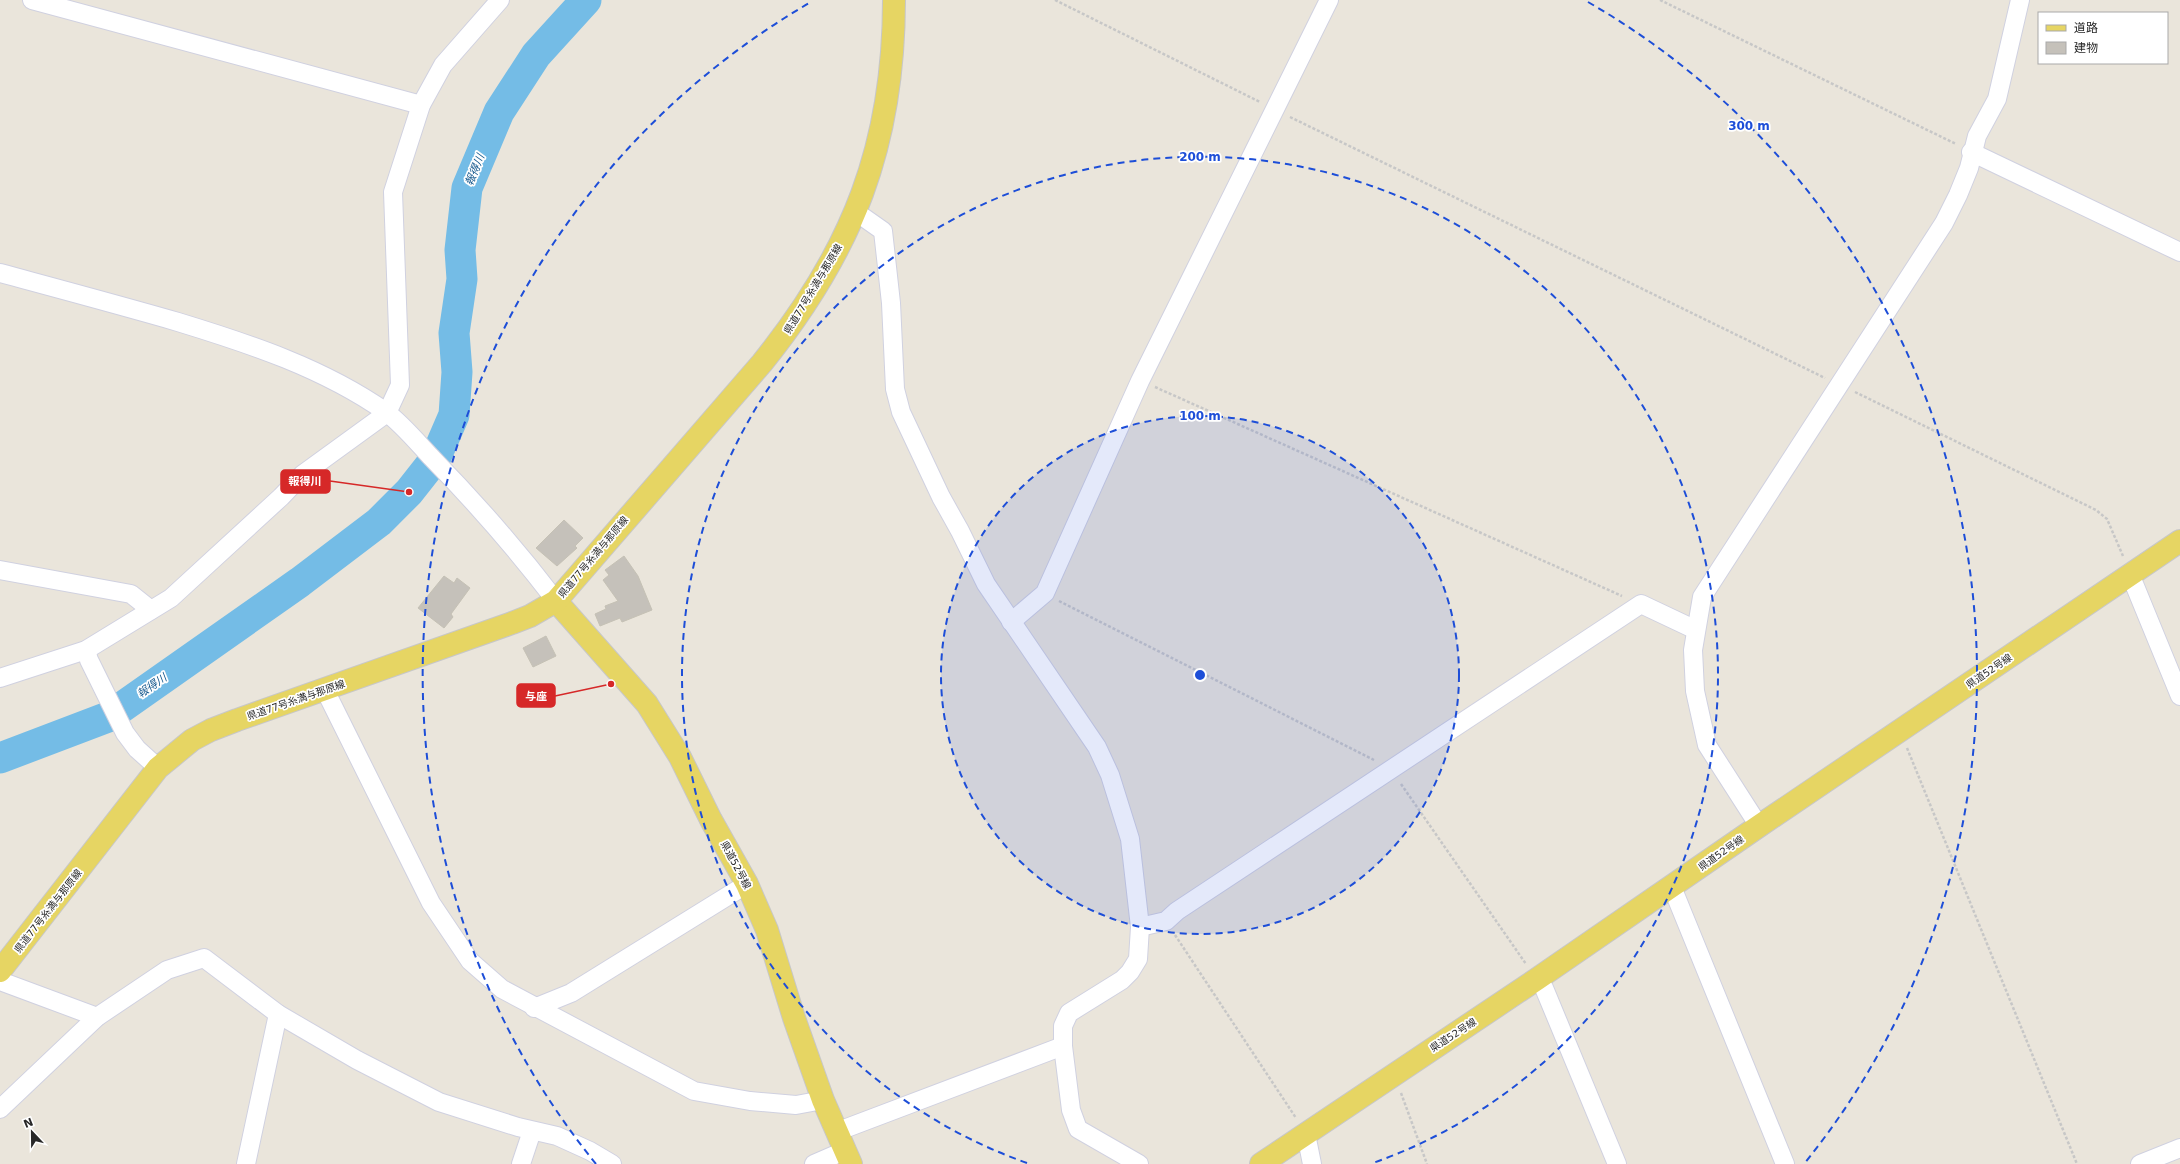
<svg xmlns="http://www.w3.org/2000/svg" width="2180" height="1164" font-family="'DejaVu Sans','Noto Sans JP',sans-serif">
  <style>
    .lines { fill: none; stroke-linecap: round; stroke-linejoin: round }
    .river { stroke: #74bce6; stroke-width: 31 }
    .building { fill: #c5c1ba; stroke: #c5c1b5 }
    .minor-casing { stroke: #d0d1e0; stroke-width: 20 }
    .major-casing { stroke: #c7c7c7; stroke-width: 24 }
    .path { stroke: #c7c7c7; stroke-width: 2.5; stroke-dasharray: 3 2; stroke-linecap: butt }
    .minor { stroke: #fff; stroke-width: 18 }
    .major { stroke: #e6d563; stroke-width: 22 }
    .ring { fill: none; stroke: #1d4ed8; stroke-width: 2; stroke-dasharray: 7 5 }
    .labels { text-anchor: middle; dominant-baseline: central; stroke-width: 3.5; stroke-linejoin: round; paint-order: stroke }
    .street-label { font-size: 10px; fill: #282828; stroke: #fff }
    .water-label { font-size: 11px; font-style: italic; fill: #16598e; stroke: #fff }
    .centre { fill: #1d4ed8; stroke: #fff; stroke-width: 2 }
    .ring-label { font-size: 12px; text-anchor: middle; font-weight: bold; fill: #1d4ed8; stroke: #fff; stroke-width: 3.5; stroke-linejoin: round; paint-order: stroke }
    .leader { fill: none; stroke: #d62828; stroke-width: 1.5 }
    .callout-dot { fill: #d62828; stroke: #fff; stroke-width: 1.5 }
    .callout { fill: #d62828; stroke: #d62828; stroke-width: 1.5 }
    .callout-label { font-size: 11px; text-anchor: middle; font-weight: bold; fill: #fff }
  </style>
  <rect width="100%" height="100%" fill="#eae5db"/>
  <g class="lines">
    <polyline class="river" points="0,758 108,717 300,582 379,522 409,492 435,459 454,415 457,372 454,333 462,279 460,250 467,188 499,112 536,55 586,0"/>
  </g>
  <g class="building">
    <polygon points="564,520 583,538 575,546 577,548 557,566 536,548"/>
    <polygon points="624,556 638,576 652,610 622,622 620,618 600,626 595,614 606,609 605,606 618,601 603,580 609,575 605,570"/>
    <polygon points="444,576 454,583 457,578 470,588 451,614 453,617 444,628 418,608"/>
    <polygon points="546,636 556,656 533,667 523,648"/>
  </g>
  <g class="lines">
    <g class="minor-casing">
      <g id="minor">
        <polyline points="32,0 421,105"/>
        <polyline points="1971,152 2180,252"/>
        <polyline points="856,212 883,231 891,303 895,389 901,412 941,497 960,531 986,584 1097,747 1110,775 1130,839 1140,927 1138,959 1130,972 1122,980 1069,1013 1063,1026 1063,1046 1071,1110 1078,1129 1139,1164"/>
        <path d="M0 273C59 289 119 305 178 322 250 344 323 368 386 412 402 424 417 442 431 457 475 502 517 550 556 601"/>
        <polyline points="0,570 131,594 151,610"/>
        <polyline points="2130,574 2180,696"/>
        <polyline points="1011,622 1045,593 1140,381 1329,0"/>
        <polyline points="86,650 89,660 125,733 137,749 158,768"/>
        <polyline points="0,678 86,650 171,598 281,497 303,474 387,413 400,385 393,192 421,105 443,65 500,0"/>
        <polyline points="325,690 431,903 470,961 502,989 694,1091 750,1101 796,1105 823,1100"/>
        <polyline points="1759,826 1707,745 1695,691 1693,650 1702,597 1944,223 1958,195 1969,168 1977,136 1997,99 2020,0"/>
        <polyline points="1672,887 1785,1164"/>
        <polyline points="1140,927 1166,921 1177,911 1641,604 1696,630"/>
        <polyline points="1537,979 1544,988 1617,1164"/>
        <polyline points="0,981 97,1017"/>
        <polyline points="534,1008 571,993 747,884"/>
        <polyline points="0,1109 97,1017 167,970 204,958 278,1014 357,1060 439,1102 518,1127 557,1136 590,1151 612,1164"/>
        <polyline points="836,1132 1063,1046"/>
        <polyline points="1306,1134 1312,1164"/>
        <polyline points="246,1164 278,1014"/>
        <polyline points="521,1164 532,1131"/>
        <polyline points="814,1164 844,1151"/>
        <polyline points="2140,1164 2180,1148"/>
      </g>
    </g>
    <g class="major-casing">
      <g id="major">
        <polyline points="556,601 647,704 680,757 711,820 747,884 767,930 794,1018 823,1100 851,1164"/>
        <path d="M0 971 158 768 192 740 211 730 237 720 512 623 530 616 556 601 762 363C853 250 894 145 894 0"/>
        <polyline points="1261,1164 1537,979 1759,826 2180,541"/>
      </g>
    </g>
    <g class="path">
      <polyline points="1055,0 1260,102"/>
      <polyline points="1660,0 1956,144"/>
      <polyline points="1290,117 1825,378"/>
      <polyline points="1155,387 1622,596"/>
      <polyline points="1855,392 2096,510 2107,519 2123,556"/>
      <polyline points="1059,601 1374,760"/>
      <polyline points="1907,748 2077,1164"/>
      <polyline points="1401,784 1526,964"/>
      <polyline points="1175,935 1296,1118"/>
      <polyline points="1401,1093 1427,1164"/>
    </g>
    <use href="#minor" class="minor"/>
    <use href="#major" class="major"/>
  </g>
  <circle cx="1200" cy="675" r="259" fill="#1d4ed8" fill-opacity=".12"/>
  <g class="ring">
    <circle cx="1200" cy="675" r="259"/>
    <path d="M1027 1163A518 518 0 1 1 1373 1163"/>
    <path d="M596 1164A777 777 0 0 1 811 2M1588 2A777 777 0 0 1 1804 1164"/>
  </g>
  <g class="labels">
    <g class="street-label">
      <text transform="translate(813 289) rotate(-59)">県道77号糸満与那原線</text>
      <text transform="translate(593 557) rotate(-50)">県道77号糸満与那原線</text>
      <text transform="translate(1989 671) rotate(-34)">県道52号線</text>
      <text transform="translate(296 700) rotate(-19)">県道77号糸満与那原線</text>
      <text transform="translate(1721 853) rotate(-35)">県道52号線</text>
      <text transform="translate(736 865) rotate(62)">県道52号線</text>
      <text transform="translate(48 911) rotate(-52)">県道77号糸満与那原線</text>
      <text transform="translate(1453 1035) rotate(-33)">県道52号線</text>
    </g>
    <g class="water-label">
      <text transform="translate(475 170) rotate(-68)">報得川</text>
      <text transform="translate(152 686) rotate(-35)">報得川</text>
    </g>
  </g>
  <circle cx="1200" cy="675" r="6" class="centre"/>
  <g class="ring-label">
    <text x="1749" y="130">300 m</text>
    <text x="1200" y="161">200 m</text>
    <text x="1200" y="420">100 m</text>
  </g>
  <path class="leader" d="M409 492L330 481M611 684L555 696"/>
  <g class="callout-dot">
    <circle cx="409" cy="492" r="4"/>
    <circle cx="611" cy="684" r="4"/>
  </g>
  <g class="callout">
    <rect x="281" y="470" width="49" height="23" rx="4"/>
    <rect x="517" y="684" width="38" height="23" rx="4"/>
  </g>
  <g class="callout-label">
    <text x="305" y="485">報得川</text>
    <text x="536" y="700">与座</text>
  </g>
  <rect x="2038" y="12" width="130" height="52" fill="#ffffff" stroke="#a9a9a9"/>
  <rect x="2046" y="25" width="20" height="6" fill="#e6d563" stroke="#a9a9a9"/>
  <text x="2074" y="32" font-size="12" fill="#282828">道路</text>
  <rect x="2046" y="42" width="20" height="12" fill="#c5c1ba" stroke="#a9a9a9"/>
  <text x="2074" y="52" font-size="12" fill="#282828">建物</text>
  <g transform="translate(32 1132) rotate(338)" stroke="#ffffff" stroke-width="3" paint-order="stroke">
  <path d="M0-3L7 15L0 10L-7 15Z" fill="#282828"/>
  <text y="-6" font-size="11" font-weight="bold" text-anchor="middle" fill="#282828">N</text>
  </g>
</svg>
